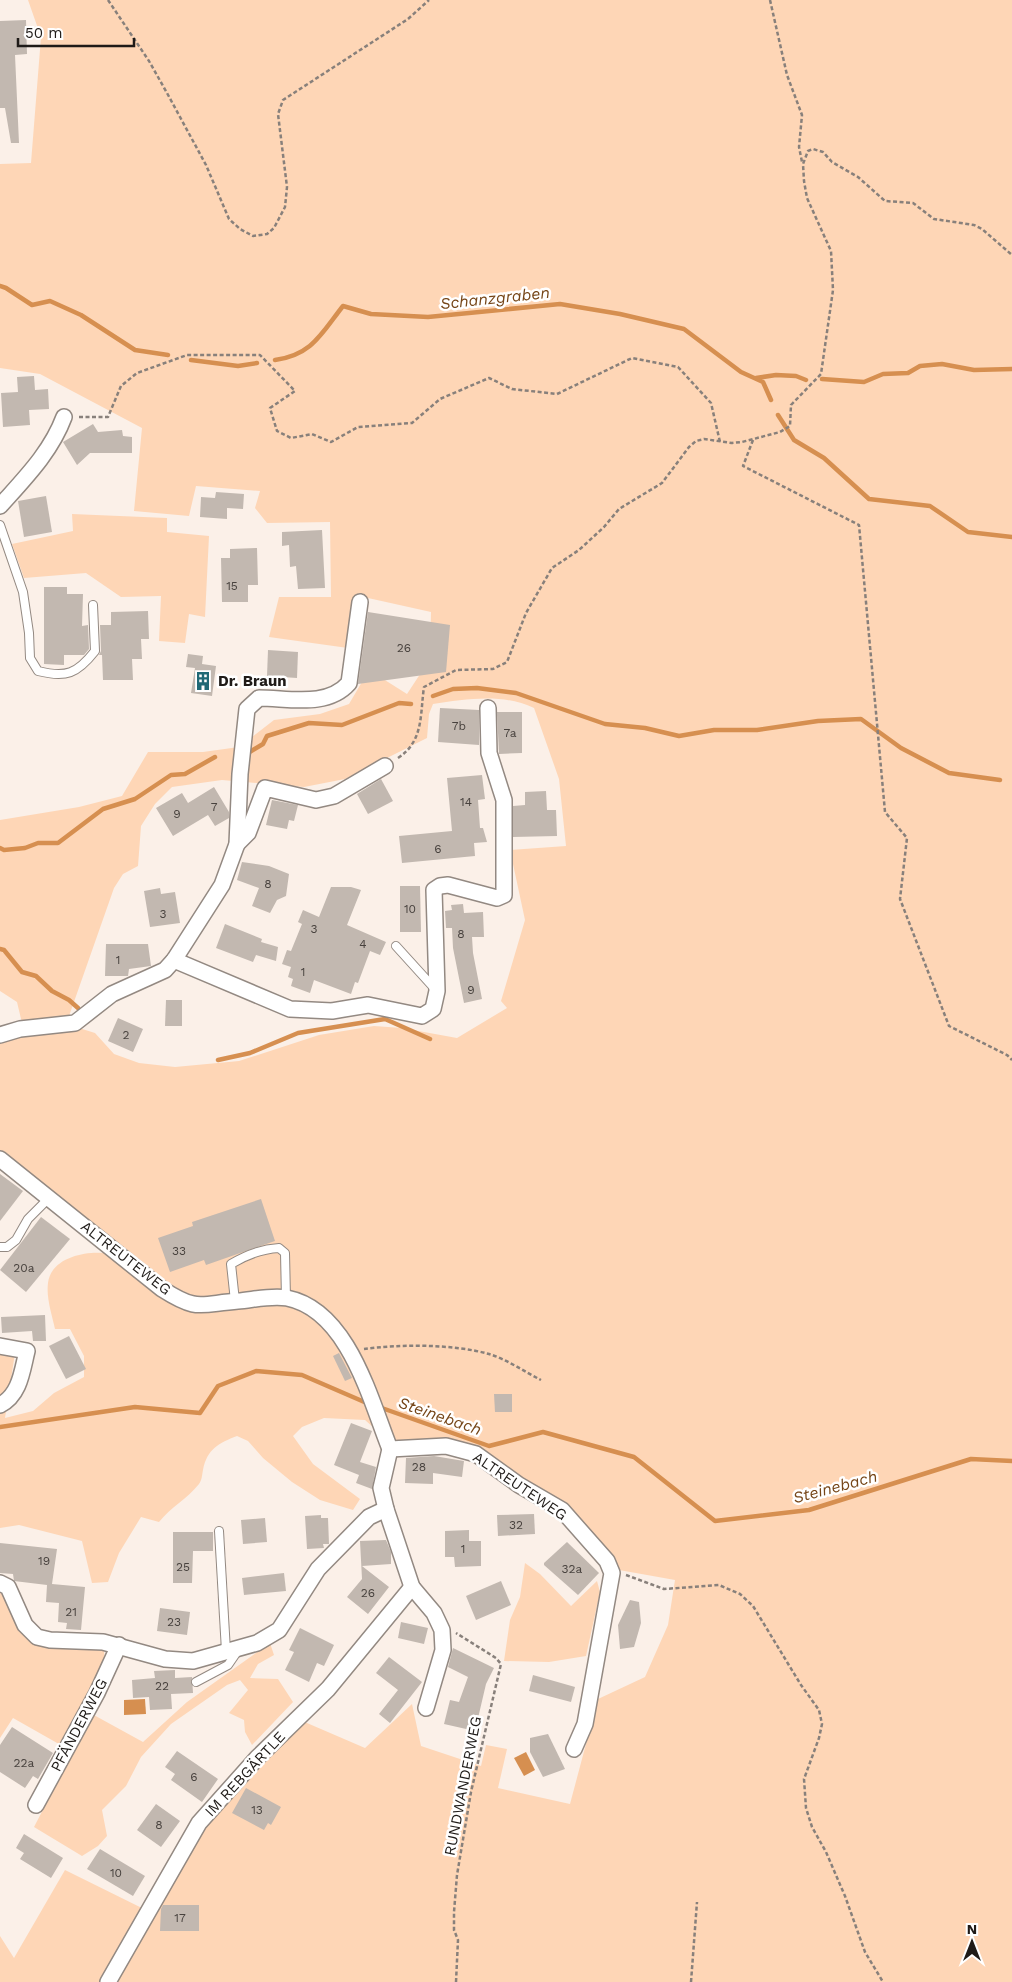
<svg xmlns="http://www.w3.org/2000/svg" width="1012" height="1982" font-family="'Work Sans',sans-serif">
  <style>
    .green { fill: #fed6b6 }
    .water { fill: #d68f50 }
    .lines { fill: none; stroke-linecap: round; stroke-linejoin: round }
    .stream { stroke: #d68f50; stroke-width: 4.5 }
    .building { fill: #c2b8b0 }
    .lane-casing { stroke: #938982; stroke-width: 10 }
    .street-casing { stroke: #938982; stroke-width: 18 }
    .path { stroke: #88807b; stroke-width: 2.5; stroke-dasharray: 4 2.5; stroke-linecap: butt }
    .lane { stroke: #fff; stroke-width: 8 }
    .street { stroke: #fff; stroke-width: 15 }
    .labels { text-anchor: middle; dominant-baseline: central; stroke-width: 5; stroke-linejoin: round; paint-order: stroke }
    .number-label { font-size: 12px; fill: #48423e }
    .poi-label { font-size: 15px; font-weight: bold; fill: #1f1b18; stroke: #fff; text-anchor: start }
    .street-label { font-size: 15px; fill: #1f1b18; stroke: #fff }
    .water-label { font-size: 16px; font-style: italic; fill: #754517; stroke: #fff }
  </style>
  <rect width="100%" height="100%" fill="#fbf0e8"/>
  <g class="green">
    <path d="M28 0H1012V1982H0V1936L14 1958 65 1870 152 1913 205 1822 300 1720 365 1748 412 1704 421 1746 481 1766 486 1745 507 1749 498 1788 570 1804 598 1699 645 1677 668 1625 675 1580 619 1570 605 1547 572 1514 496 1459 439 1439 393 1445 365 1420 324 1418 302 1427 293 1436 313 1464 360 1499 353 1510 320 1500 292 1482 263 1458 248 1441 237 1436C219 1443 207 1449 203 1470 202 1475 202 1480 199 1484 187 1499 171 1507 159 1522L141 1517 119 1553 108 1582 92 1583 82 1541 19 1525 0 1528V1351L15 1353 5 1418 33 1411 54 1393 84 1377V1356L70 1329H55C52 1315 46 1298 48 1283 51 1258 84 1251 104 1253L108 1249 0 1155V1043L24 1033 79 1028 95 1033 114 1054 139 1063 175 1067 239 1061 319 1035 374 1026 402 1028 457 1038 507 1008 501 1001 525 920 510 850 566 846 559 779 534 708C503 693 466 699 433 704L429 714 427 738 345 779 304 787 222 780 172 787 155 804 141 826 138 866 123 874 114 888 69 1016 22 1023 17 1002 0 991V820L79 807 122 796 148 752H203L239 747 274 720 320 714 349 704 369 670 407 694 430 659 431 612 368 598 357 609 348 648 269 637 279 597H331L330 522 267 523 255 508 260 491 196 486 189 516 134 511 142 428 40 374 0 368V164L31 163 41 37Z"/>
    <polygon points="72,514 167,518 167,532 209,536 205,617 189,614 185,643 159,641 161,596 121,597 86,573 24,578 12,544 73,531"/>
    <polygon points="525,1563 540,1574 571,1606 597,1581 600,1592 586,1656 549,1662 504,1661 510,1620 520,1597"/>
    <polygon points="0,1591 3,1591 22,1629 38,1645 94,1644 104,1650 105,1667 92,1714 143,1742 187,1702 270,1643 274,1655 258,1664 250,1678 278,1679 293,1702 252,1745 245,1732 244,1720 229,1713 248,1690 240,1680 227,1685 171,1724 141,1757 126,1786 102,1810 107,1836 98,1846 82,1856 34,1827 73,1752 13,1718 0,1738"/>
  </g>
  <g class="water">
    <polygon points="145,1699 146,1714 124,1715 124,1700"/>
    <polygon points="526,1752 535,1770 524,1776 514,1758"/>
  </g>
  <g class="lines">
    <g class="stream">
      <polyline points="0,286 6,288 32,305 50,301 81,315 135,350 168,355"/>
      <polyline points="191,360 238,366 257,363"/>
      <path d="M275 360C312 355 321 334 343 306L371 314 428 317 560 304 620 314 684 329 741 372 763 382 771 400"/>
      <polyline points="756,378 776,375 796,376 806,380"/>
      <polyline points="822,379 864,382 883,374 908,373 920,366 942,364 974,370 1012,369"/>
      <polyline points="778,415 794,440 824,458 869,499 930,506 968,532 1012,537"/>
      <polyline points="433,696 453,689 477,688 516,693 605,724 645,728 679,736 714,730 757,730 818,721 861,719 901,748 949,773 1000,780"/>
      <polyline points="248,753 263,744 267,736 309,723 342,725 399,703 411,704"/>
      <polyline points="0,848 4,850 25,848 38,843 58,843 103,809 135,799 171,775 185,774 215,757"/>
      <polyline points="0,949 4,950 22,972 36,976 52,991 69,1000 78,1008"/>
      <polyline points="218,1060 250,1053 298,1033 385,1019 430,1039"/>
      <polyline points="379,1407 489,1446 543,1432 634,1457 715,1521 809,1510 971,1459 1012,1461"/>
      <polyline points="0,1427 135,1407 200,1413 218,1386 256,1371 302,1375 369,1404"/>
    </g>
  </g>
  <g class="building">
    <polygon points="26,20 27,54 15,55 19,143 11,143 5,108 0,108 0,21"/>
    <polygon points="34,376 35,390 48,389 49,409 29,410 30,425 3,427 1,393 18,392 17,377"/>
    <polygon points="93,424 98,432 122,430 123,436 132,437 132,453 90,453 77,465 63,442"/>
    <polygon points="216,492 244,494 243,509 227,508 227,519 200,517 201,497 215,498"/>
    <polygon points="46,496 52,532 24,537 18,501"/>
    <polygon points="322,530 325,588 298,589 296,566 290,567 289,545 282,546 282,532"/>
    <polygon points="257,548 258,585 248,585 248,602 222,602 221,558 230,558 230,549"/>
    <polygon points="44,587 67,587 67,594 83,594 82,626 88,625 89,649 84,655 64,655 64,665 44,664"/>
    <polygon points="148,611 149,639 141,639 142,659 132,659 133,680 103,680 102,655 99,655 101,651 100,625 111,625 111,612"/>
    <polygon points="368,612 450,625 446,672 358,684"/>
    <polygon points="268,650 298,652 297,678 267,676"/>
    <polygon points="188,654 203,656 202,664 216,666 212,696 191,693 195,668 186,667"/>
    <polygon points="440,708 479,710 479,745 438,742"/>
    <polygon points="497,712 522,712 522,753 499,754"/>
    <polygon points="482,775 485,799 478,800 480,828 483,828 487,842 474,843 475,856 402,863 399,836 452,831 447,778"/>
    <polygon points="381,779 393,801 368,814 357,794"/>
    <polygon points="214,787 229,812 229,818 215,826 208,815 173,836 156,808 182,793 188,803"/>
    <polygon points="546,791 547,810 556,810 557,836 513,837 513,806 525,805 525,792"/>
    <polygon points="272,800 298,805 294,821 289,820 287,829 266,825"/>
    <polygon points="242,862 269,866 289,874 286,896 277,900 270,913 252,906 259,888 237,880"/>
    <polygon points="400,886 420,886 421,932 400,932"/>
    <polygon points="331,887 351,887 361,890 347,925 386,942 380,955 370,951 358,983 355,982 351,994 314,980 310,993 291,986 293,979 288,977 291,967 282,964 287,950 291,951 302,924 298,922 303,910 319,917"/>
    <polygon points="160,888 161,894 175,892 180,923 150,927 144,891"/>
    <polygon points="463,904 464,913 483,912 484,937 472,937 473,953 482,999 464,1003 453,948 452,928 446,928 445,911 452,910 451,905"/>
    <polygon points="225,924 262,939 261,942 278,947 276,961 256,955 253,962 216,948"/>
    <polygon points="106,944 148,944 151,966 129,969 128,976 105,976"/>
    <polygon points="166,1000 182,1000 182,1026 165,1026"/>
    <polygon points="118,1018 143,1029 133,1052 108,1041"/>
    <polygon points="0,1174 23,1191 0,1221"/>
    <polygon points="261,1199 275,1241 206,1265 204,1260 170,1272 158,1238 193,1226 192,1222"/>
    <polygon points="41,1217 70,1239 26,1292 0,1270"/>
    <polygon points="45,1315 46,1341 33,1341 32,1331 2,1333 1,1317"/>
    <polygon points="69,1336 86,1369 66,1379 49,1346"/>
    <polygon points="339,1353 352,1378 345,1381 333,1356"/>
    <polygon points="494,1394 512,1394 512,1412 495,1412"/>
    <polygon points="351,1423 372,1431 360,1462 376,1467 372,1489 356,1483 359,1475 334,1465"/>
    <polygon points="434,1456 464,1461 462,1477 433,1473 433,1484 405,1483 406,1458"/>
    <polygon points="534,1514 535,1534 498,1536 497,1515"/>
    <polygon points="321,1515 321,1518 328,1518 329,1544 323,1544 324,1548 307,1549 305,1516"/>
    <polygon points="265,1518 267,1542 243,1544 241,1520"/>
    <polygon points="469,1530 469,1541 481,1541 481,1566 455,1567 454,1557 445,1557 445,1531"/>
    <polygon points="173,1532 213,1532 213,1551 193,1551 192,1583 173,1583"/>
    <polygon points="386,1540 391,1552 391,1564 362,1566 389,1587 368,1614 347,1597 362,1579 360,1541"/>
    <polygon points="567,1542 599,1573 578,1595 544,1565 544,1563"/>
    <polygon points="0,1543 57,1549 52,1584 85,1587 81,1630 66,1629 67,1623 58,1622 59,1603 46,1602 47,1585 14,1581 13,1574 0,1573"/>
    <polygon points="284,1573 286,1591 244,1595 242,1578"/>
    <polygon points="501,1581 511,1605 476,1620 466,1596"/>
    <polygon points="630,1600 639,1602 641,1623 634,1647 620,1649 618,1625"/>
    <polygon points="160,1608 190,1612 187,1635 157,1631"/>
    <polygon points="401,1622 428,1628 424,1644 398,1638"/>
    <polygon points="300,1628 334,1645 324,1666 317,1663 309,1682 285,1670 294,1652 289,1650"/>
    <polygon points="453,1648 494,1668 486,1684 475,1731 444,1724 450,1700 459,1702 468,1677 448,1667"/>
    <polygon points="389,1657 422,1682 390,1723 379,1714 398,1690 376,1673"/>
    <polygon points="175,1670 175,1678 192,1677 193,1693 171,1694 172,1709 150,1710 149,1697 133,1698 132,1680 155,1678 154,1671"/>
    <polygon points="533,1675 575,1687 571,1702 529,1691"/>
    <polygon points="12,1727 53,1753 38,1779 33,1776 25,1788 0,1772 0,1745"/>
    <polygon points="548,1734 565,1769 543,1777 530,1752 530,1738"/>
    <polygon points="177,1751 218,1779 202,1802 171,1780 175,1774 165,1767"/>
    <polygon points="246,1788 281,1807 271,1825 268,1823 264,1830 232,1813"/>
    <polygon points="156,1804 180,1821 161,1847 137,1830"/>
    <polygon points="24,1834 63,1858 51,1878 20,1859 24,1853 16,1848"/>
    <polygon points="100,1849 145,1876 133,1896 87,1869"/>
    <polygon points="163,1905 199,1905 199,1931 160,1931 161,1909"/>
  </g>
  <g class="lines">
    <g class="lane-casing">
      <g id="lane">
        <path d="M0 525 23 592 29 633 30 658 38 671C66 678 77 674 95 651L93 605"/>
        <polyline points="396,946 435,989"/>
        <polyline points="0,1247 7,1247 16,1240 28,1219 49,1198"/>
        <path d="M235 1301 231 1264C246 1255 260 1249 279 1248L285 1253 286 1298"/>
        <polyline points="219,1531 226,1651"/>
        <polyline points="196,1682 228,1665 239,1649"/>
      </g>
    </g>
    <g class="street-casing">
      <g id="street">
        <path d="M0 506C25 478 51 452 64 417"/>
        <polyline points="237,844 248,833 265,788 316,800 334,796 385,766"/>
        <polyline points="174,960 290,1009 332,1011 368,1005 422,1016 433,1009 437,991 434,890 440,886 448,885 497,898 504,895 504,800 489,753 488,708"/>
        <path d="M0 1035 20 1029 75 1023 112 994 165 970 174 960 222 885 237 844 240 774 247 709 259 698C289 698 327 708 349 683L360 602"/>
        <path d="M0 1159 162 1289C198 1312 199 1304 238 1301 252 1300 272 1295 287 1298 348 1310 370 1399 390 1449L446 1446 476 1454 519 1485 562 1510 607 1561 612 1573 585 1724 574 1749"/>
        <path d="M0 1346 27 1351C22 1371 20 1395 0 1405"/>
        <polyline points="390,1449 381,1488 386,1509 412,1587 434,1613 442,1630 443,1650 426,1708"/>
        <polyline points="0,1583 8,1587 25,1625 37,1637 50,1640 103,1642 165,1659 193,1661 257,1643 279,1630 318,1569 369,1517 386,1509"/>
        <polyline points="36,1805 97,1693 119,1645"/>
        <polyline points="108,1982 199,1823 257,1758 328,1689 412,1587"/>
      </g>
    </g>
    <g class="path">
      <polyline points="108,0 149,61 167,93 206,165 229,219 240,229 253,236 267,234 274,228 285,207 287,187 278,114 283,100 408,19 429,0"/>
      <polyline points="770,0 787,75 802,115 799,147 802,162"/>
      <polyline points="79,417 108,417 121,386 137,373 187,355 260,355 295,391 270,408 277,431 291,438 312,434 331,442 358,427 412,423 440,399 489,378 512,389 557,394 632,358 678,367 711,403 720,442"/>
      <polyline points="753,440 743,466 859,525 885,812 907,838 900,899 949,1026 1007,1055 1012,1060"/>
      <path d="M398 758C424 741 420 714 424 687L456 670 493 669 507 662 526 613 552 568 579 550 604 527 619 509 662 483 689 447 696 441 704 439 732 443 742 442 780 432 790 426 791 405 821 374 833 290 831 251 807 198 804 181 803 164 808 151 813 149 823 152 832 162 858 177 885 201 913 203 934 219 974 225 982 229 1012 255"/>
      <path d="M364 1349C401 1344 453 1344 489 1354 506 1359 525 1372 541 1380"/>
      <polyline points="626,1575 664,1589 719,1585 740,1594 753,1606 801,1685 819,1710 822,1724 819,1738 804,1779 806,1808 812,1827 826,1852 845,1896 865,1952 883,1982"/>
      <polyline points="456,1982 458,1940 454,1930 454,1912 457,1875 471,1792 501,1664 496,1658 456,1633"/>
      <polyline points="691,1982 697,1902"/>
    </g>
    <use href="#lane" class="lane"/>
    <use href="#street" class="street"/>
  </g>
  <defs>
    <g id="building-bare" transform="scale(1.5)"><path d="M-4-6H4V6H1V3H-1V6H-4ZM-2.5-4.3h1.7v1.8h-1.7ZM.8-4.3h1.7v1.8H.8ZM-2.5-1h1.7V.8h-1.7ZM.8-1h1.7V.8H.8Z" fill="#1f6875" stroke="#fff" stroke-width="2.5" paint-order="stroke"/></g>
  </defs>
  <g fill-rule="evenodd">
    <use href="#building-bare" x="203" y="681"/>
  </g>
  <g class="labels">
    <g class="number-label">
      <text x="232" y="586">15</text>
      <text x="404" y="648">26</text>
      <text x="459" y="726">7b</text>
      <text x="510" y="733">7a</text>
      <text x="466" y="802">14</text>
      <text x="214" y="807">7</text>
      <text x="177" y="814">9</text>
      <text x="438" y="849">6</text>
      <text x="268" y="884">8</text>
      <text x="410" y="909">10</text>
      <text x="163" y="914">3</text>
      <text x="314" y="929">3</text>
      <text x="461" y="934">8</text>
      <text x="363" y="944">4</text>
      <text x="118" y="960">1</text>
      <text x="303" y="972">1</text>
      <text x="471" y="990">9</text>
      <text x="126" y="1035">2</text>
      <text x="179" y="1251">33</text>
      <text x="24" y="1268">20a</text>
      <text x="419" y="1467">28</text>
      <text x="516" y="1525">32</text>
      <text x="463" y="1549">1</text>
      <text x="44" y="1561">19</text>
      <text x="183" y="1567">25</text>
      <text x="572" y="1569">32a</text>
      <text x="368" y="1593">26</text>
      <text x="71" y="1612">21</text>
      <text x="174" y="1622">23</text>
      <text x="162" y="1686">22</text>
      <text x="24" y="1763">22a</text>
      <text x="194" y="1777">6</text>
      <text x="257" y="1810">13</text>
      <text x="159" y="1825">8</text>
      <text x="116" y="1873">10</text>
      <text x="180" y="1918">17</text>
    </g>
    <g class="poi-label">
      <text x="218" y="681">Dr. Braun</text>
    </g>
    <g class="street-label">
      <text transform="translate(126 1258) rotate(38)">ALTREUTEWEG</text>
      <text transform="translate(520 1486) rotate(34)">ALTREUTEWEG</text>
      <text transform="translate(79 1725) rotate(-62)">PFÄNDERWEG</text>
      <text transform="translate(245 1774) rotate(-47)">IM REBGÄRTLE</text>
      <text transform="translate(463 1786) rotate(-79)">RUNDWANDERWEG</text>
    </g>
    <g class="water-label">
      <text transform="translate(495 298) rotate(-6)">Schanzgraben</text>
      <text transform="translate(440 1416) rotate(19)">Steinebach</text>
      <text transform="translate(835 1487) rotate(-15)">Steinebach</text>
    </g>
  </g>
  <g transform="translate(972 1942)" stroke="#ffffff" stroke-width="4" paint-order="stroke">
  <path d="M0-4L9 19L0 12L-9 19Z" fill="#1f1b18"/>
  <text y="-8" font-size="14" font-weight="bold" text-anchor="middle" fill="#1f1b18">N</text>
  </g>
  <path d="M18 38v8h116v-8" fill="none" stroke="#1f1b18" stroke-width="2.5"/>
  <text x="25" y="38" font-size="15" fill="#1f1b18" stroke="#ffffff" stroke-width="4" paint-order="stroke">50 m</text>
</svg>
